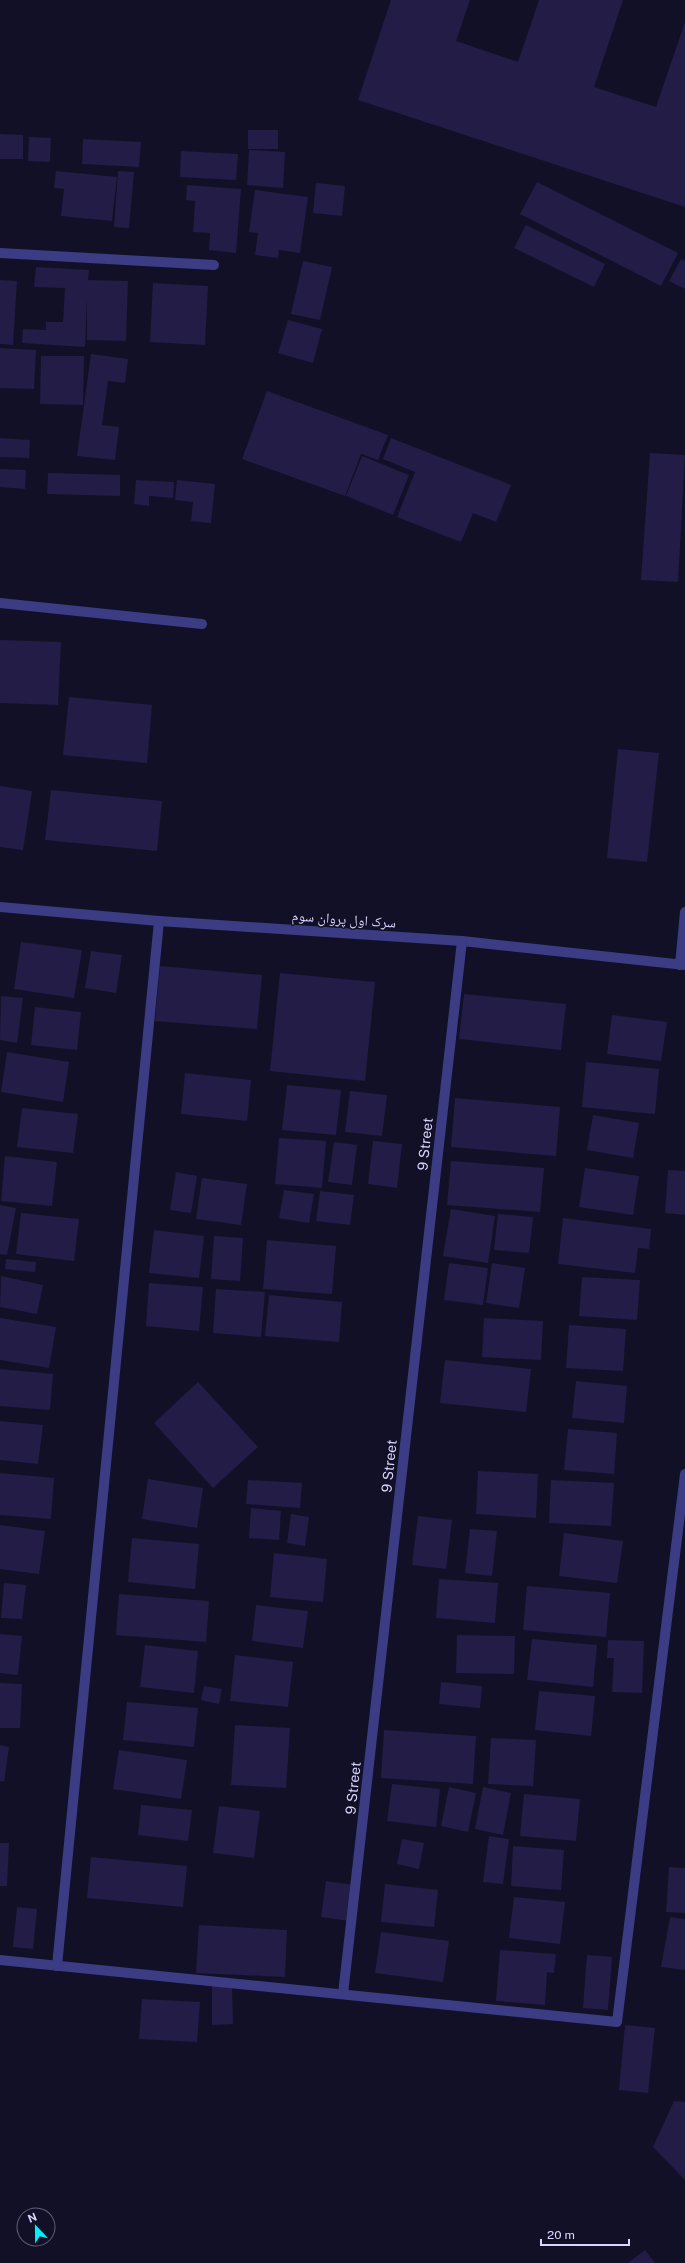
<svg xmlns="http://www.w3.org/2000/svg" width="685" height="2263" font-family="'Public Sans','Noto Naskh Arabic',sans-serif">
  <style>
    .building { fill: #221c47 }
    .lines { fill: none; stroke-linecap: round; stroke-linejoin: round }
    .minor { stroke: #3b3c84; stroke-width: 10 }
    .labels { text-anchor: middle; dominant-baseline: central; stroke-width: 3; stroke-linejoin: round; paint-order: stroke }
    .street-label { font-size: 14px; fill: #d8d5fe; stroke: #121026 }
  </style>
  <rect width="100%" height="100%" fill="#121026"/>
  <g class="building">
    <polygon points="391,0 470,0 456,41 518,62 539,0 623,0 594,87 656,107 685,22 685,207 358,100"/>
    <rect x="248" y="130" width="30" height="19"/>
    <polygon points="0,134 23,135 23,159 0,159"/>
    <polygon points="29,137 51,138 50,162 28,161"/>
    <polygon points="83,139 141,142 139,167 82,164"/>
    <polygon points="249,150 285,152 283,188 247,185"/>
    <polygon points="181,151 238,154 236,180 180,177"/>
    <polygon points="56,171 117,177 112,221 61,216 64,189 54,188"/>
    <polygon points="118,171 134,172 129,228 114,227"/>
    <polygon points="537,182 678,253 661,286 520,214"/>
    <polygon points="316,183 345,186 342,216 313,213"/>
    <polygon points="187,185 241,189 236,253 209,250 210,233 193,232 195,201 186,200"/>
    <polygon points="255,190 308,197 300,253 279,250 278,258 255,255 258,233 249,232"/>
    <polygon points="526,225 605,264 594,287 514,248"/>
    <polygon points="681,259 685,261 685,289 669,281"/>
    <polygon points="303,261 332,267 320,320 291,314"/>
    <polygon points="36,267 89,270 88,280 128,281 126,341 87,340 87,298 85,347 22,343 23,329 46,330 46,322 63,322 65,288 34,287"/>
    <polygon points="0,280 17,281 13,345 0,344"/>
    <polygon points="153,283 208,286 205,345 150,342"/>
    <polygon points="288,320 322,329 313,363 278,353"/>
    <polygon points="0,348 36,350 34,389 0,388"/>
    <polygon points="91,354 128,359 125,383 108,381 102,425 119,427 115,460 77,456"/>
    <polygon points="41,356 84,356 83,405 40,404"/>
    <polygon points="267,391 388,435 378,460 361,454 345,496 242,459"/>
    <polygon points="0,438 30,440 29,458 0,457"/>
    <polygon points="391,438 511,485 496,522 473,513 461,542 397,517 415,472 383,459"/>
    <polygon points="650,453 685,455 678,582 641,580"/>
    <polygon points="362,456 409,475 393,515 346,496"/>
    <polygon points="0,469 26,470 25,489 0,487"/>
    <polygon points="48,473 120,475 120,496 47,494"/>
    <polygon points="136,480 174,482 173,498 149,496 149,506 134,504"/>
    <polygon points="177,480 215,484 211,523 191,521 193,502 175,500"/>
    <polygon points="0,640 61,642 58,705 0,703"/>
    <polygon points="69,697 152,705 147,763 63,755"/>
    <polygon points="618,749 659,753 647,862 607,858"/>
    <polygon points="0,786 32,791 23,850 0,847"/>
    <polygon points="51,790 162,801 157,851 45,840"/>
    <polygon points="21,942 82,950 74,998 14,989"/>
    <polygon points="91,951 122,955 116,993 85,988"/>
    <polygon points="160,966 262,975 257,1029 155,1021"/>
    <polygon points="280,973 375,982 365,1081 270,1071"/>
    <polygon points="464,994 566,1004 561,1050 459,1039"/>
    <polygon points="1,996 23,998 17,1043 0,1040"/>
    <polygon points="35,1007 81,1012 77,1050 31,1045"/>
    <polygon points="612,1015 667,1022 661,1061 607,1054"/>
    <polygon points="7,1052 69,1062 63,1102 1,1092"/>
    <polygon points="586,1062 659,1069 655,1114 582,1107"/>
    <polygon points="185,1073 251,1080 247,1121 181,1114"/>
    <polygon points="287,1085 341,1090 336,1135 282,1130"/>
    <polygon points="350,1091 387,1095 382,1136 345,1132"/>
    <polygon points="455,1098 560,1107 556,1156 451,1147"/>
    <polygon points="22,1108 78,1114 73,1153 17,1147"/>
    <polygon points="593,1115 639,1123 633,1158 587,1150"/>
    <polygon points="279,1138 326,1141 322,1188 275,1184"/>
    <polygon points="373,1141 402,1144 397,1188 368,1184"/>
    <polygon points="334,1142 357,1145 352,1185 328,1182"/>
    <polygon points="5,1156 57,1162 52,1206 1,1201"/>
    <polygon points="451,1161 544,1168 540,1212 447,1205"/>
    <polygon points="585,1168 639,1176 633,1215 579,1207"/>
    <polygon points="668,1170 685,1171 685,1215 665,1213"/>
    <polygon points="176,1172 197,1176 191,1213 170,1210"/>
    <polygon points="202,1178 247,1184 241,1225 196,1219"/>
    <polygon points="284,1190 314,1194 309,1223 279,1218"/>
    <polygon points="320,1191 354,1195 350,1225 316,1221"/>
    <polygon points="0,1205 16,1208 7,1255 0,1254"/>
    <polygon points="451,1209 495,1216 488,1263 443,1256"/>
    <polygon points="21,1213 79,1219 74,1261 16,1254"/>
    <polygon points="498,1214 533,1217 529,1253 494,1250"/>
    <polygon points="563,1218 651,1229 649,1249 638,1248 635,1273 558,1264"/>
    <polygon points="154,1230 204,1236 199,1278 149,1273"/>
    <polygon points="214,1236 243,1238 240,1281 211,1279"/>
    <polygon points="267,1240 336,1246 332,1294 263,1289"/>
    <polygon points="6,1259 36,1262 35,1272 5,1269"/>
    <polygon points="449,1263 488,1268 483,1305 444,1300"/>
    <polygon points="492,1263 525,1268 519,1308 486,1303"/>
    <polygon points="1,1276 43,1285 37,1314 0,1307"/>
    <polygon points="582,1277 640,1280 637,1320 579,1316"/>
    <polygon points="149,1283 203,1287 199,1331 146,1326"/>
    <polygon points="216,1289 265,1292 261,1337 213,1333"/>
    <polygon points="269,1295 342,1302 339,1342 265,1336"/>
    <polygon points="0,1318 56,1327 49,1368 0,1360"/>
    <polygon points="484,1318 543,1321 541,1360 482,1357"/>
    <polygon points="569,1325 626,1329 623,1371 566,1368"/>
    <polygon points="445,1360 531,1369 526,1412 440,1403"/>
    <polygon points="0,1369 53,1374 50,1410 0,1406"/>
    <polygon points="576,1381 627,1386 624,1423 572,1418"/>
    <polygon points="198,1382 258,1447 213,1488 154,1423"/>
    <polygon points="0,1421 43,1425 38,1464 0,1460"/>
    <polygon points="568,1429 617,1433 614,1474 564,1470"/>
    <polygon points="478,1471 538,1474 536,1518 476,1514"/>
    <polygon points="0,1473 54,1478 51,1519 0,1515"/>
    <polygon points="148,1479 203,1488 197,1528 142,1519"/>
    <polygon points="248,1480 302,1483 300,1508 246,1504"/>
    <polygon points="551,1480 614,1483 611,1526 549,1523"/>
    <polygon points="251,1508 281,1511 279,1540 249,1538"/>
    <polygon points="291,1514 309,1517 305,1546 287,1543"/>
    <polygon points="418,1516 452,1520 446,1569 412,1565"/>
    <polygon points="0,1525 45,1531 39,1574 0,1569"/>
    <polygon points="470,1529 497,1531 492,1576 465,1573"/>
    <polygon points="564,1533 623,1541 617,1583 559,1576"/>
    <polygon points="132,1538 199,1544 195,1589 128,1582"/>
    <polygon points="274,1553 327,1559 323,1602 270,1597"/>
    <polygon points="439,1579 498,1583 495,1623 436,1618"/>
    <polygon points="4,1583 26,1585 22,1619 1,1618"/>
    <polygon points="527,1586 610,1593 606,1637 523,1630"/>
    <polygon points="119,1594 209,1601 206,1642 116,1635"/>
    <polygon points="256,1605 308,1611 303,1648 252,1641"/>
    <polygon points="0,1634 22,1636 18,1675 0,1673"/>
    <polygon points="457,1635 515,1636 514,1674 456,1673"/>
    <polygon points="532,1639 597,1645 593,1687 527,1680"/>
    <polygon points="608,1640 644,1641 642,1693 612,1692 614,1658 607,1658"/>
    <polygon points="145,1645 198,1651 194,1693 140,1687"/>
    <polygon points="235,1655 293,1662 288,1707 230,1701"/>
    <polygon points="441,1682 482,1686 480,1708 439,1704"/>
    <polygon points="0,1683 22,1684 20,1728 0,1728"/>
    <polygon points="204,1686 222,1689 219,1704 201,1700"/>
    <polygon points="539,1691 595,1696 591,1736 535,1730"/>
    <polygon points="127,1702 198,1708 194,1747 123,1740"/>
    <polygon points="235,1725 290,1728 286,1788 231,1785"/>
    <polygon points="384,1730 476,1736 473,1784 381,1778"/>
    <polygon points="491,1738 536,1740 533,1786 488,1784"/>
    <polygon points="0,1745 9,1747 4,1782 0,1781"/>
    <polygon points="119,1750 187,1760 181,1799 113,1789"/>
    <polygon points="392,1784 440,1789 436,1827 387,1821"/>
    <polygon points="449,1787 476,1793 468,1832 441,1826"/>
    <polygon points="483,1787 511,1793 503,1835 475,1829"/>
    <polygon points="524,1794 580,1799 576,1841 520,1836"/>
    <polygon points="141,1805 192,1810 188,1841 138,1835"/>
    <polygon points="219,1806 260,1811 254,1858 213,1853"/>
    <polygon points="489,1836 509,1839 503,1884 483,1882"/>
    <polygon points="402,1839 424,1843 419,1869 397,1864"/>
    <polygon points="0,1843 9,1843 7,1886 0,1886"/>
    <polygon points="513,1846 564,1850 561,1890 511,1886"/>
    <polygon points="91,1857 187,1866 183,1907 87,1898"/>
    <polygon points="669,1867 685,1868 685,1913 666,1912"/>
    <polygon points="326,1881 354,1885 349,1921 321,1917"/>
    <polygon points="385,1884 438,1890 434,1927 381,1922"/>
    <polygon points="514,1897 565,1902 560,1944 509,1938"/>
    <polygon points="17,1907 37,1909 33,1949 13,1947"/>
    <polygon points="670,1917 685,1919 685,1970 661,1967"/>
    <polygon points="199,1925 287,1930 285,1977 196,1973"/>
    <polygon points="381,1932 449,1941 443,1982 375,1973"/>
    <polygon points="500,1950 556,1954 554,1973 547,1972 545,2005 496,2001"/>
    <polygon points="587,1955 612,1957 608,2010 583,2008"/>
    <polygon points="212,1986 232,1986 233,2024 212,2025"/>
    <polygon points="142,1999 200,2002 197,2042 139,2039"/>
    <polygon points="625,2025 655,2028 648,2093 619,2090"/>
    <polygon points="674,2101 685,2102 685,2180 653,2147"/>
    <polygon points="645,2250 655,2263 628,2263"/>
  </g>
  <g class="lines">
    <g class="minor">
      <polyline points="0,253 214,265"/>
      <polyline points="0,603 202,624"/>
      <polyline points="0,907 159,921 462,941 685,965"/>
      <polyline points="680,965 685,912"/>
      <polyline points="0,1960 617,2022 685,1474"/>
      <polyline points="57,1966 159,921"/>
      <polyline points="343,1994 462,941"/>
    </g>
  </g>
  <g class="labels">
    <g class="street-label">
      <text transform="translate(344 919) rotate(4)">سرک اول پروان سوم</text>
      <text transform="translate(425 1144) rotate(-84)">9 Street</text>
      <text transform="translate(389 1466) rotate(-84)">9 Street</text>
      <text transform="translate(353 1788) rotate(-84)">9 Street</text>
    </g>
  </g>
  <g transform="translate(36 2227) rotate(338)"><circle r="19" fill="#121026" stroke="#615f7c"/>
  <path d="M0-3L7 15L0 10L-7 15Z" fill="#05effb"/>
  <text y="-6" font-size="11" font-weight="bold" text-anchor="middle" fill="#d8d5fe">N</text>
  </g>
  <path d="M541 2239v6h88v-6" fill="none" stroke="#d8d5fe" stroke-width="2"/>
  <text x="547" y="2239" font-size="12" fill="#d8d5fe" stroke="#121026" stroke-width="3" paint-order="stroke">20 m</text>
</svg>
